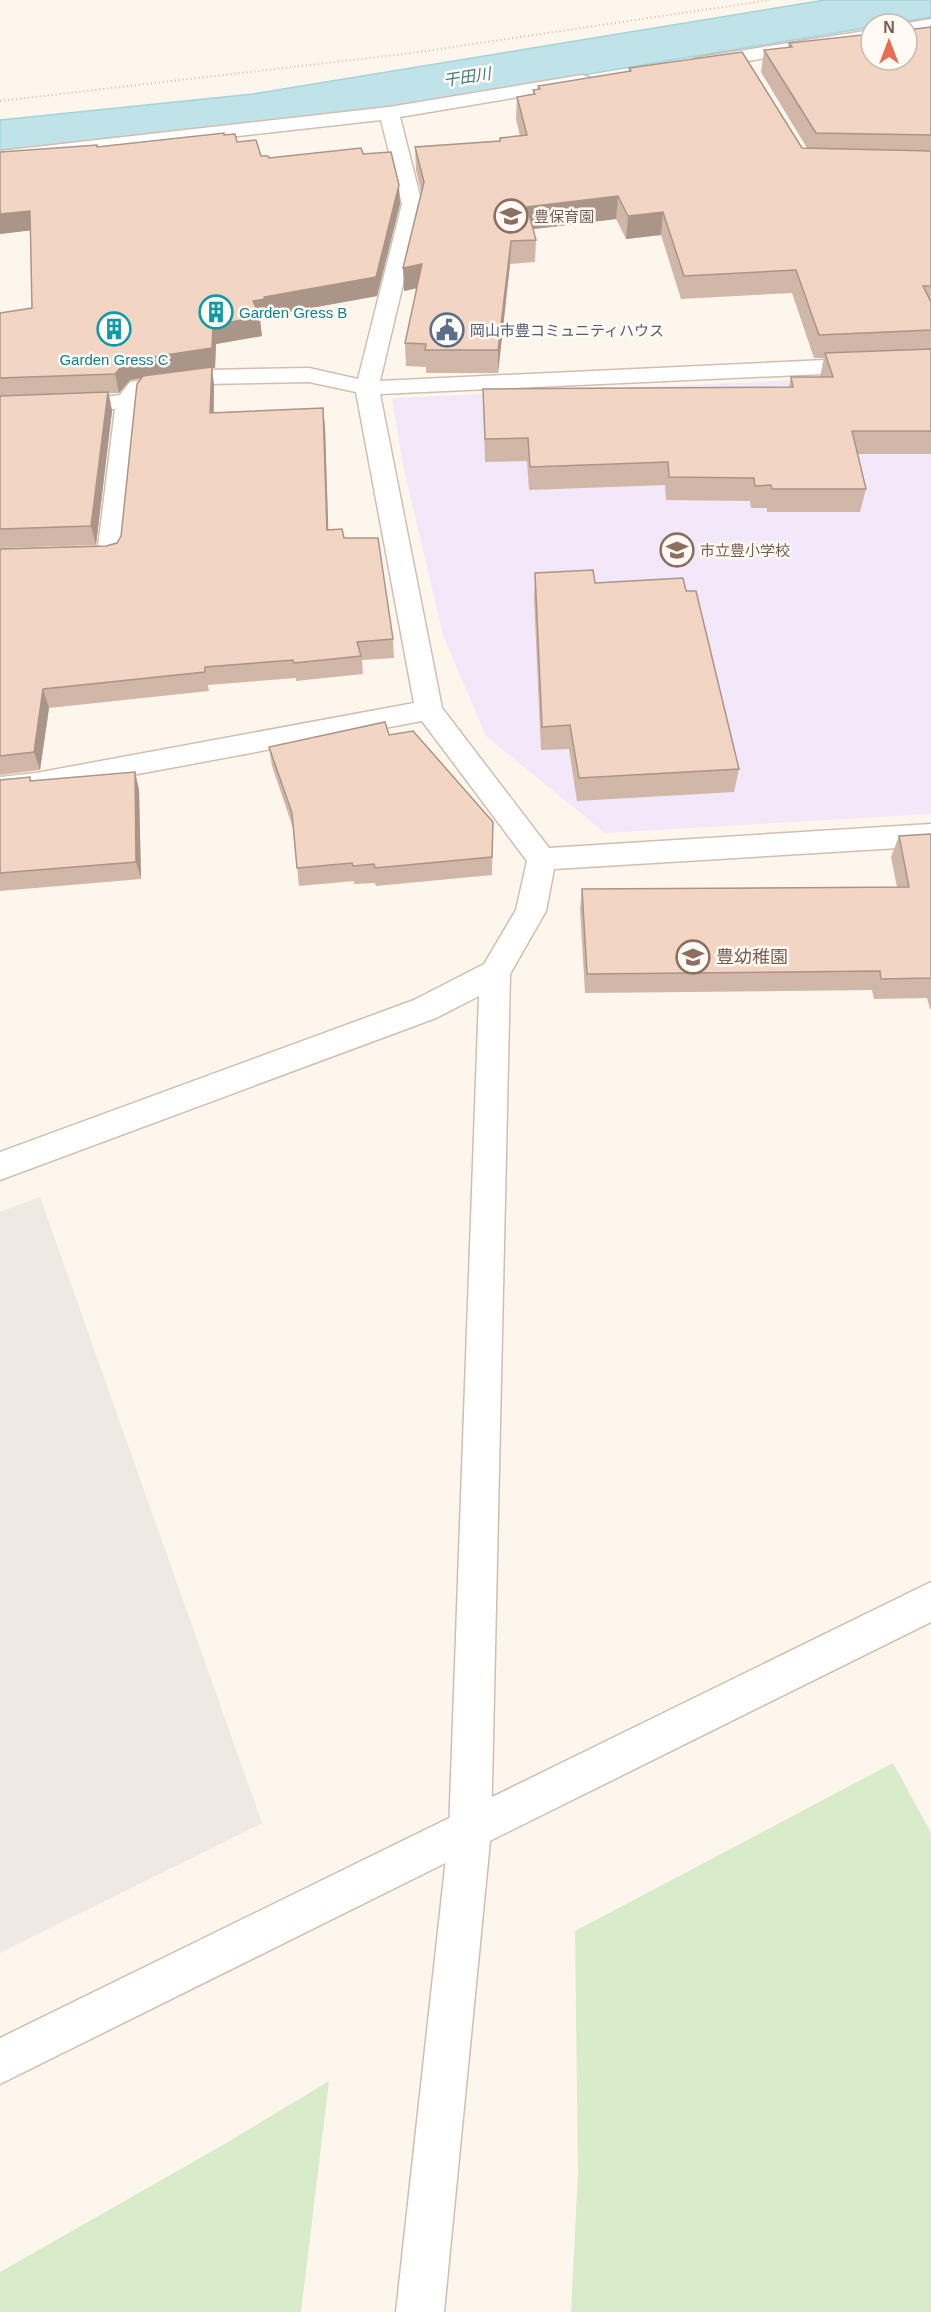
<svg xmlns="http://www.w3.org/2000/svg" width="931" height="2312" font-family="Arial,'Noto Sans JP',sans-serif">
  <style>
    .industrial { fill: #efe9e4 }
    .education { fill: #f3e8fa }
    .green { fill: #d8ecc9 }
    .water { fill: #bfe3e8; stroke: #a5d3da; stroke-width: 1.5 }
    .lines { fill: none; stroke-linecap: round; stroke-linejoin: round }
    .minor-casing { stroke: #d1beb0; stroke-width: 3 }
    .tertiary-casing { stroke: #d1beb0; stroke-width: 3 }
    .path { stroke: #d9b8a5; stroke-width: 2; stroke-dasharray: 1 3; stroke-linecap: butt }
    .minor { fill: #fff; fill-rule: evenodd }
    .tertiary { fill: #fff; fill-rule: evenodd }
    .wall { fill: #d1b7a8 }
    .shaded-wall { fill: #aa9588 }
    .building { fill: #f3d5c3; stroke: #aa9588; stroke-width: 1.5 }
    .labels { text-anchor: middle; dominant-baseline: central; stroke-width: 5; stroke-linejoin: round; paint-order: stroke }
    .far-education-label { font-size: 15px; fill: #785e54; stroke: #fffaf3; text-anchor: start }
    .far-culture-label { font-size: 15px; fill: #0d838f; stroke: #fffaf3; text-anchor: start }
    .far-service-label { font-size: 15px; fill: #4e5e75; stroke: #fffaf3; text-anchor: start }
    .far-water-label { font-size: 16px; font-style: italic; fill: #437c86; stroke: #fffaf3 }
    .education-label { font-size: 18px; fill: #785e54; stroke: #fffaf3; text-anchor: start }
  </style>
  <rect width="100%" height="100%" fill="#fdf6ec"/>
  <polygon class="industrial" points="40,1197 262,1823 0,1953 0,1212"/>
  <polygon class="education" points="931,374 931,814 605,833 486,736 443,635 403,465 392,398"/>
  <g class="green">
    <polygon points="893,1763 931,1833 931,2312 571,2312 578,2174 575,1931"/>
    <polygon points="329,2081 301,2312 0,2312 0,2272 228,2142"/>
  </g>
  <polygon class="water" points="825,0 931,0 931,17 889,24 871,24 871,27 270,127 0,155 0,120 253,94"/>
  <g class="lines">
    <g class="minor-casing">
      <g id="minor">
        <polygon points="931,19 931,29 907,33 907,24 901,24"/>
        <polygon points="871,30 871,40 701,69 694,67 692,63 694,59 701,57"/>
        <polygon points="582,75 589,77 591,81 589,85 400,117 422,204 380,381 931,355 931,369 380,394 442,708 549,848 931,824 931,846 554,869 546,911 510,974 491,1831 444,2312 396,2312 449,1831 479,996 436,1018 0,1180 0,1152 414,1000 484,964 516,910 527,861 422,721 36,793 0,797 0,777 36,773 414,703 356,392 309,382 208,384 145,393 139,402 123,555 119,561 110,563 0,566 0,550 98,547 115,409 96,408 92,403 96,398 120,395 130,382 208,370 309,368 358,379 402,204 381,120 0,163 0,151 389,107"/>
      </g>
    </g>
    <g class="tertiary-casing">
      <polygon id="tertiary" points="931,1582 931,1622 0,2084 0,2038"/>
    </g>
    <polyline class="path" points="0,101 412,53 770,0"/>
    <use href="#minor" class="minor"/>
    <use href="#tertiary" class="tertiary"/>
  </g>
  <g class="wall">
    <polygon points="931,24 931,454 857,454 866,489 860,512 767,512 767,508 751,508 750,501 666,500 665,485 529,490 527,461 485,462 483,389 789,387 791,377 820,377 824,358 814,358 792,293 681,299 661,235 626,239 616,219 533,229 536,240 535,262 510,264 498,373 426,373 426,367 406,366 405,343 417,288 404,291 421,192 416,170 415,147 499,141 500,138 520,136 516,119 517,97 533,94 533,90 538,89 538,86 629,71 629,68 802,148 807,148 761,72 764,50 788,47 789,43 930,27"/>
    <polygon points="224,135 261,156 269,158 363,154 400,204 377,296 267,316 268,318 260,320 262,336 216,344 215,368 212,368 214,386 214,413 325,427 328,529 344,538 393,639 394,658 362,660 363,674 296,681 296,678 208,685 209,691 49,708 40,770 0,775 0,549 106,546 117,543 121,536 141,378 130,380 119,393 109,393 112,411 96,545 0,548 0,313 32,308 30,230 0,234 0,152 97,147"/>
    <polygon points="535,573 595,583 686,591 739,769 734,792 577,801 569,749 541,750 534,598"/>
    <polygon points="389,735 493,822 492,875 376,886 375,883 354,884 354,881 299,886 293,828 272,766 269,747"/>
    <polygon points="135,772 139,790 141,879 0,891 0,780 32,781"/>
    <polygon points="931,834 931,1009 930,1009 927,998 874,999 872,990 585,993 580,909 582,889 897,887 891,857 899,836"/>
  </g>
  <g class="shaded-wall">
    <polygon points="399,185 400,204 377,296 267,316 268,318 260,320 262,336 216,344 215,368 212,368 214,386 213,432 210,413 212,368 130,380 119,393 115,374 126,361 213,325 253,301 264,297"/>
    <polygon points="618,196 616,219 526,230 527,207"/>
    <polygon points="30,211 34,230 0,234 0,214"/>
    <polygon points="663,212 661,235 626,239 628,216"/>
    <polygon points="511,241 510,264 498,373 498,350"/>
    <polygon points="422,264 422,287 404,291 403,268"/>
    <polygon points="108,392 112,411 96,545 91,526"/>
    <polygon points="323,408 325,427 329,549 327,530"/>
    <polygon points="43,689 49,708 40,770 34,752"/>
    <polygon points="135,772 139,790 141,879 136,862"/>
  </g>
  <g class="building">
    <polygon points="931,27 931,135 816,133 764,50 792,47 789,43 871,34 871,60 907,60 907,30"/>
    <polygon points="742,52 802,148 931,151 931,286 923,286 931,302 931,330 819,335 796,270 684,276 663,212 628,216 618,196 527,207 536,240 511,241 498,350 425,350 426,344 405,343 422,264 403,268 424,182 415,147 500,141 500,138 527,135 517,97 535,94 533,90 540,89 538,86 631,71 629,68"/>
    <polygon points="224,133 224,135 235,134 237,142 256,140 261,156 268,156 269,158 361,148 363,154 391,152 399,185 376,277 264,297 265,299 253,301 260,317 213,325 212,348 126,361 115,374 0,378 0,313 32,308 30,211 0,214 0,152 97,145 97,147"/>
    <polygon points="931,349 931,431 852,431 866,489 772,489 771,485 755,486 754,478 669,477 668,462 530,467 528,438 485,439 483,389 793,387 791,377 833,377 825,353"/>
    <polygon points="212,367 210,413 323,408 327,530 342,529 344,538 378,538 393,639 357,642 361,656 294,663 293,660 205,667 205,672 43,689 34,752 0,756 0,549 106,546 117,543 121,536 137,384 143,376"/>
    <polygon points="108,392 91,526 0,529 0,396"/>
    <polygon points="593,570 595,583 683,578 686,591 696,591 739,769 579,778 570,725 542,727 535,573"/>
    <polygon points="385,722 389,735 413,731 493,822 492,857 375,868 374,864 353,866 352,863 297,868 292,813 269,747"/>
    <polygon points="135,772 136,862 0,873 0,780 30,777 30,781"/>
    <polygon points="931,834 931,978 881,979 880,971 587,974 582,889 909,887 899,836"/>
  </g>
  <defs>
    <g id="school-ring" transform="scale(1.725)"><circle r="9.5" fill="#fffaf3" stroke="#8d6e63" stroke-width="1.5"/><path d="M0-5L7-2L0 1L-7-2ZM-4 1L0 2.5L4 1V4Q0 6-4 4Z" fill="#8d6e63"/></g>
    <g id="building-ring" transform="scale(1.725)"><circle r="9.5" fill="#fffaf3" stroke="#0f9aa8" stroke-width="1.5"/><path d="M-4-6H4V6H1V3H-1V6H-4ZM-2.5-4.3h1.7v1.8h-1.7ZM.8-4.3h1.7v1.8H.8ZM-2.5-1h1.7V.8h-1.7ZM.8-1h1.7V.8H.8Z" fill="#0f9aa8"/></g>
    <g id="civic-ring" transform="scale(1.725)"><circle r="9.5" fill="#fffaf3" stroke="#5c6f8a" stroke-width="1.5"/><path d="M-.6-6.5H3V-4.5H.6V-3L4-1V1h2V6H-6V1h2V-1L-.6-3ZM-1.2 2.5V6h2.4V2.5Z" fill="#5c6f8a"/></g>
  </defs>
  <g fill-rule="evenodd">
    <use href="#school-ring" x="511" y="216"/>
    <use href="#building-ring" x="216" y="312"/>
    <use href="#building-ring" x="114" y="329"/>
    <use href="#civic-ring" x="447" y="330"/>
    <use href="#school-ring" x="677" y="550"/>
    <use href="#school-ring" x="693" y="957"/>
  </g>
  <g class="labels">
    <g class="far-education-label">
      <text x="534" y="216">豊保育園</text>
      <text x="700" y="550">市立豊小学校</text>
    </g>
    <g class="far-culture-label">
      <text x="239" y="312">Garden Gress B</text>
      <text x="114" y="359" text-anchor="middle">Garden Gress C</text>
    </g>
    <g class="far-service-label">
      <text x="470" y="330">岡山市豊コミュニティハウス</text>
    </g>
    <g class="far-water-label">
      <text transform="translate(467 77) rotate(-9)">干田川</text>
    </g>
    <g class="education-label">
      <text x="716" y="957">豊幼稚園</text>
    </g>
  </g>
  <g transform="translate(889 42)"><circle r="28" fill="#fffaf3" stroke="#cabbb1" stroke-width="1.5"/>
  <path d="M0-4.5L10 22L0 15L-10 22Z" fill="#e76f51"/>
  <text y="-9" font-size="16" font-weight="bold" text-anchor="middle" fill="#7a5c4d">N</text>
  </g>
</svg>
